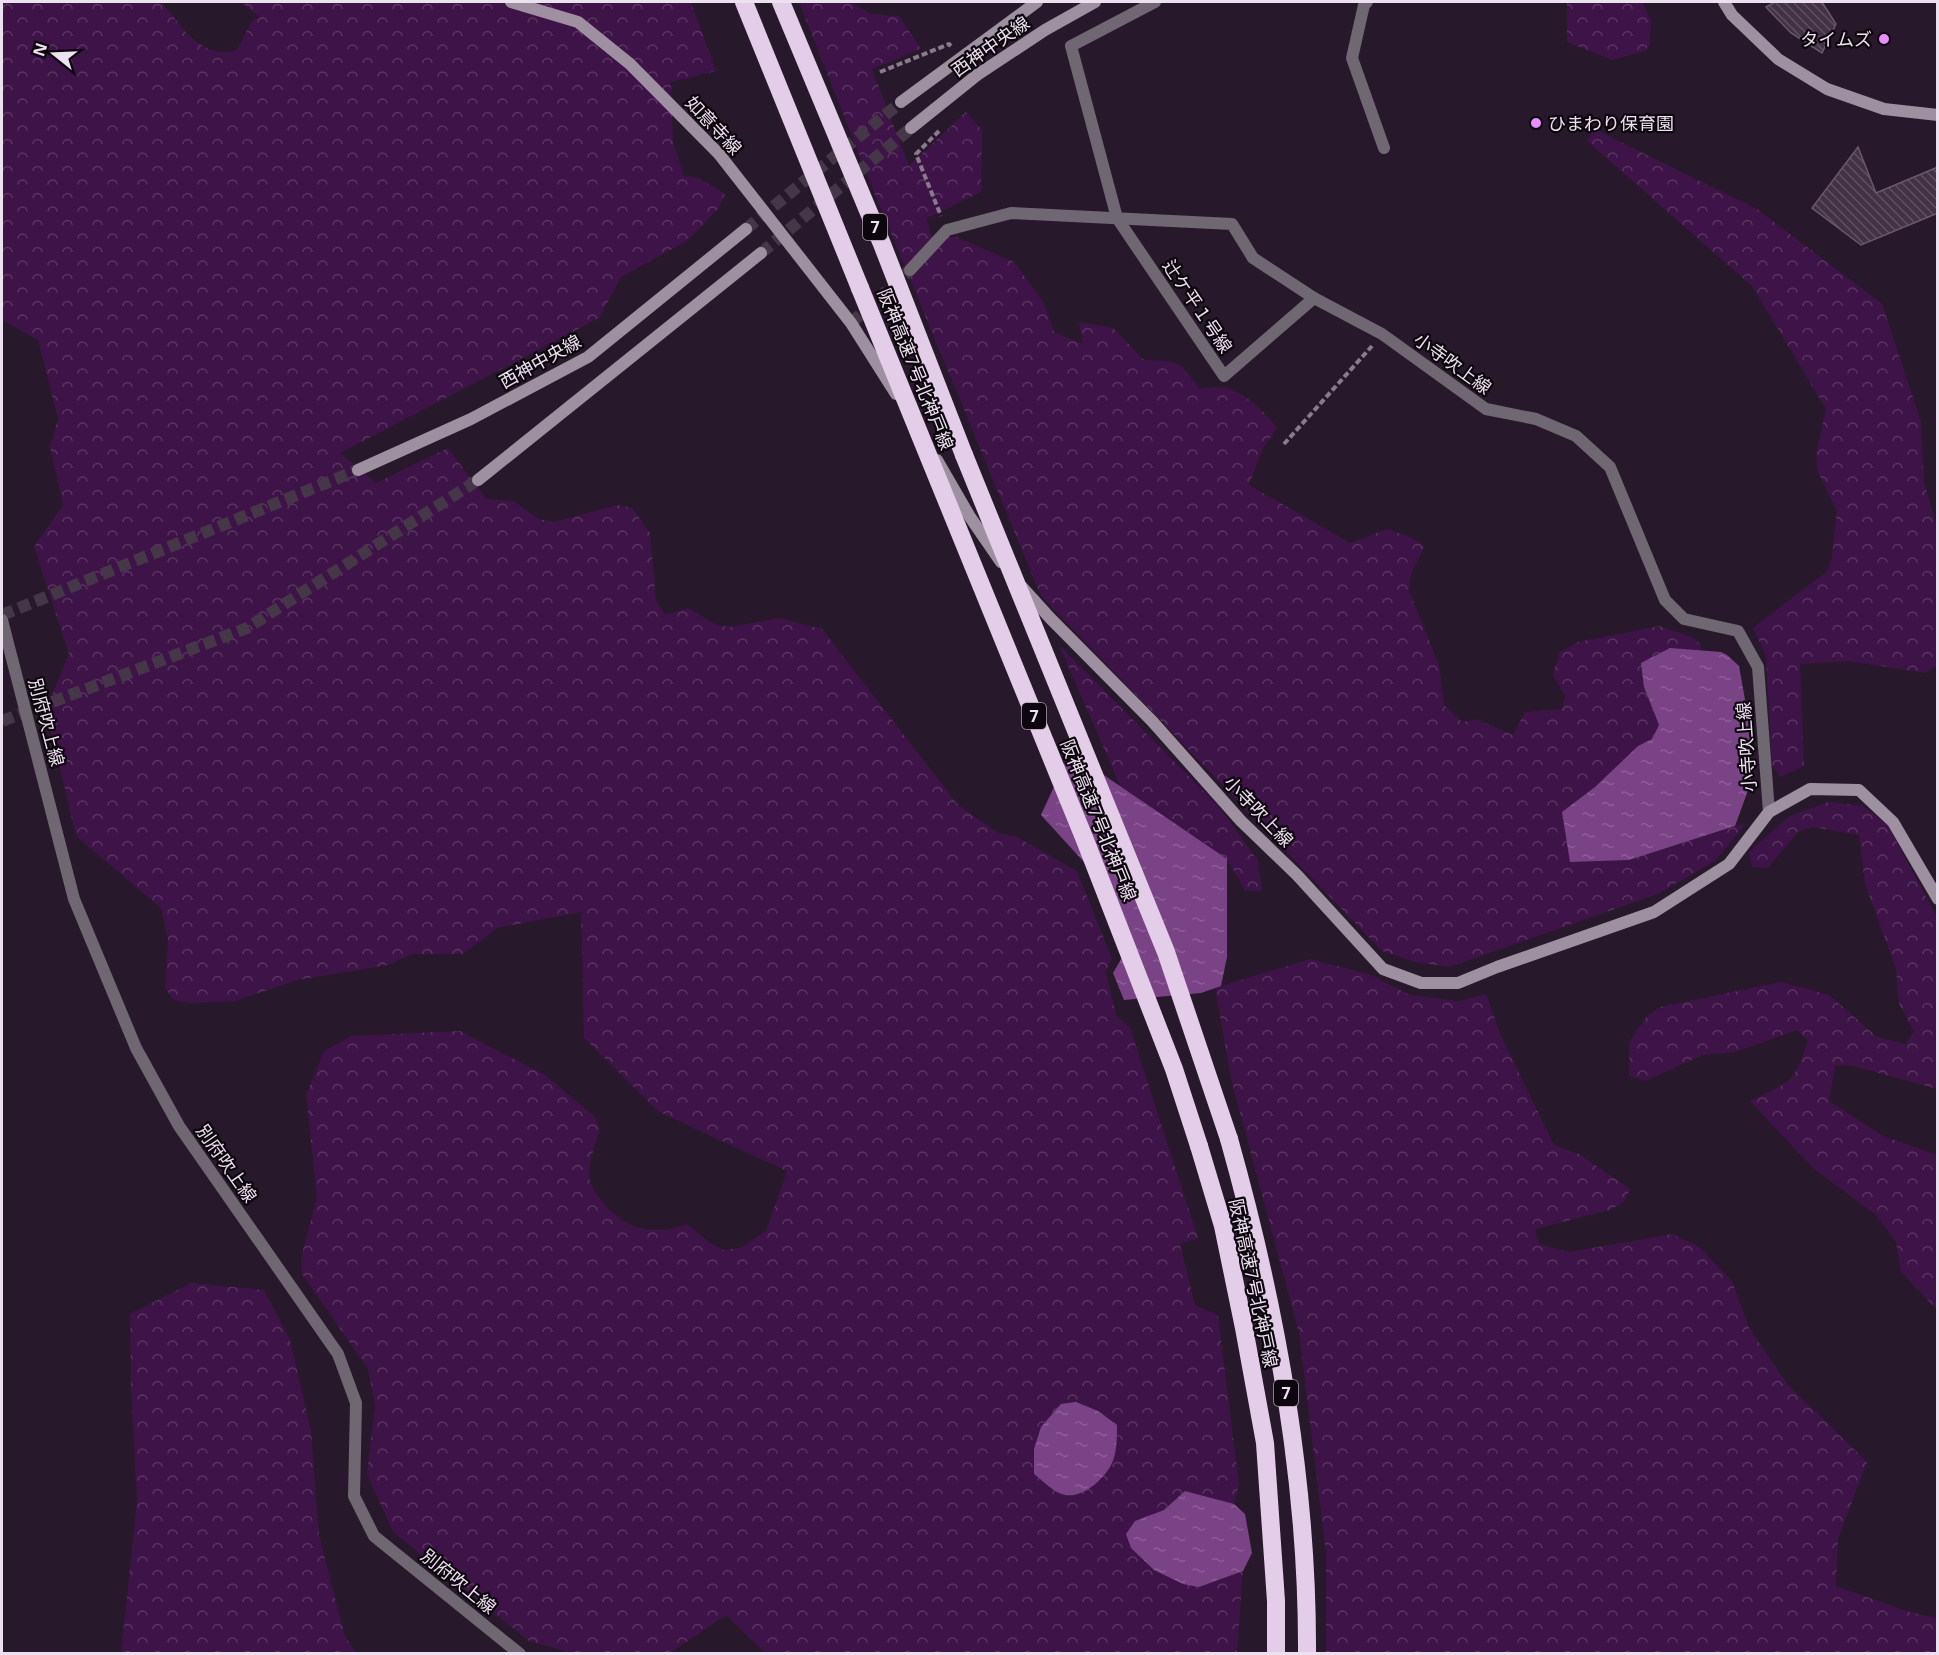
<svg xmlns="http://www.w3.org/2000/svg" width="1939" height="1655" font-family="'Open Sans','Noto Sans JP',sans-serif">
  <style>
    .forest { fill: url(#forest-crowns) }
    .water { fill: url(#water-ripples) }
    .building { fill: url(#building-back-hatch); stroke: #6b586f; stroke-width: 1.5 }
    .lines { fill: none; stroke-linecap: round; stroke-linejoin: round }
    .street-tunnel { stroke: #453648; stroke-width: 12; stroke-dasharray: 12 6; stroke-linecap: butt }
    .secondary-tunnel { stroke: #453648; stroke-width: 12; stroke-dasharray: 12 6; stroke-linecap: butt }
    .path { stroke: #897b8c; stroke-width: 4; stroke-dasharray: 6 3; stroke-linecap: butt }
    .street { stroke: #6f6771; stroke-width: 12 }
    .secondary { stroke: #9e90a1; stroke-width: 12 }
    .highway { stroke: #e3cde8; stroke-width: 18 }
    .highway-bridge { stroke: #e3cde8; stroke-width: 18 }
    .poi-dot { fill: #e98dfd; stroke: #0d060e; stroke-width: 2 }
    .labels { text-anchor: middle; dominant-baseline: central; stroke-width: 4.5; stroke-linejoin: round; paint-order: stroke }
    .shield { fill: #0d060e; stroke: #a99fac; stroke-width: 1.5 }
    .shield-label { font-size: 16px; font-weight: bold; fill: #ece1ef }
    .poi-label { font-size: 18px; fill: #ece1ef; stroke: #0d060e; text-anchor: end }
    .street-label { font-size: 18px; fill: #ece1ef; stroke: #0d060e }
  </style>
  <defs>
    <pattern id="forest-crowns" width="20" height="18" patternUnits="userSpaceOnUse" patternTransform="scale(1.5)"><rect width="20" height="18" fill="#3e1347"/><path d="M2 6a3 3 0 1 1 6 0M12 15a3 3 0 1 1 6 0" fill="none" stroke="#5a3562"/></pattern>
    <pattern id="water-ripples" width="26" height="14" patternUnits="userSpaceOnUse" patternTransform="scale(1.5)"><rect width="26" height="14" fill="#7a4386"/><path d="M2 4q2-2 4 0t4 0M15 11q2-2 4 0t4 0" fill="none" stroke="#8d5e97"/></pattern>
    <pattern id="building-back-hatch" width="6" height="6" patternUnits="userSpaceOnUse" patternTransform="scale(1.5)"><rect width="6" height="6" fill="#433146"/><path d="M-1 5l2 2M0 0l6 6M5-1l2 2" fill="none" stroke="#5e4f61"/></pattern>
  </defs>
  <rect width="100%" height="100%" fill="#28182b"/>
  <g class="forest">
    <path d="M2 2H161C182 25 198 60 237 50L252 21 259 17 241 2H691L716 71 671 82 673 142 684 176 699 178 725 194 718 209 687 241 621 277 599 318 340 453 376 483 448 448 486 499 513 501 539 519 554 522 617 505 632 508 650 533 656 600 665 615 688 608 716 625 731 627 779 618 822 629 958 805 998 833 1015 836 1077 871 1112 959 1106 972 1116 1015 1130 1028 1198 1238 1180 1244 1195 1305 1218 1315 1239 1485 1234 1504 1185 1491 1164 1510 1135 1521 1199 1587 1243 1571 1237 1653H765L726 1615 670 1653H568L558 1649 529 1641 393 1532 367 1474 375 1405 368 1369 302 1274 301 1258 317 1197 306 1095 324 1051 352 1036 460 1031 545 1075 593 1115 600 1129C596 1142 589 1160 589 1174 590 1196 620 1224 641 1228 657 1232 673 1229 687 1224L710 1243 723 1250 740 1248 766 1231 787 1171 659 1112 584 1038 581 912 497 928 463 954H412L388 965 298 980 235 1001 190 1003 174 1000 165 988 168 939 161 908 76 836 46 709 69 654 34 547 63 505 50 447 58 419 38 340 2 320Z"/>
    <path d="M799 2H852L870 14 899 16 921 49 872 69 909 166 966 112 982 130 981 192 927 218 931 236 956 237 1014 262 1044 303 1054 332 1083 344 1079 322 1113 328 1144 360C1181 362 1177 359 1200 389 1207 388 1217 386 1224 387 1246 393 1264 411 1277 428L1263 448 1249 485 1350 543 1387 529 1410 537 1425 546 1411 574 1409 591 1439 665 1444 705 1462 722 1477 719 1513 735 1525 712 1562 709 1565 696 1553 675 1559 653 1578 642 1659 626 1689 636 1701 644 1700 652 1670 648 1644 687 1659 725 1652 739 1638 746 1595 787 1562 812 1571 862 1629 860 1746 823 1715 861 1658 894 1449 967 1415 962 1382 951 1041 596 876 197Z"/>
    <polygon points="1567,2 1642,2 1651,20 1650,44 1645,51 1612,60 1567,42"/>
    <polygon points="1594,129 1757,209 1882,304 1921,422 1924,482 1937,527 1937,666 1925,673 1849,661 1800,664 1804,766 1780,777 1772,765 1766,656 1753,628 1826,572 1832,557 1837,511 1817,470 1816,454 1826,409 1752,286 1587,141"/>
    <polygon points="1059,645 1220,808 1258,861 1262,891 1245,891 1227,859 1120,786"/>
    <path d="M1828 802 1863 806 1887 824 1937 917V1089L1850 1065 1835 1066 1829 1101 1883 1136 1937 1155V1310L1901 1272 1896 1242 1876 1215 1813 1168 1750 1101C1790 1081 1794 1085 1808 1040L1797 1030 1735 1052 1703 1055 1645 1081 1629 1076V1042L1647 1016 1660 1007 1781 982 1829 995 1877 1037 1906 1044 1914 1031 1899 1004 1896 969 1865 884 1859 835 1813 827 1798 832 1768 868 1752 867 1749 852 1788 817Z"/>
    <polygon points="1310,959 1369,974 1410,995 1458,1001 1486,994 1501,1036 1554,1145 1579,1154 1630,1189 1624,1202 1610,1210 1535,1229 1539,1244 1569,1252 1672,1234 1699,1247 1732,1281 1749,1328 1788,1385 1867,1462 1838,1539 1836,1586 1909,1612 1937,1618 1937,1653 1326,1653 1326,1553 1299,1333 1231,1079 1215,988"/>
    <polygon points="191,1283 264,1290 290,1340 311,1431 319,1535 345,1636 356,1653 121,1653 137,1501 131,1389 130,1314"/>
  </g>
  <g class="water">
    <polygon points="1670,648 1721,652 1727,655 1739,666 1752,739 1751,782 1735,826 1629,860 1570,862 1562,812 1595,787 1638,746 1652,739 1659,725 1644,687 1641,663"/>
    <polygon points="1070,752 1227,859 1227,957 1221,986 1201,993 1124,1000 1113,973 1127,949 1093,872 1041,815"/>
    <path d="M1076 1402 1098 1411 1117 1425C1117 1438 1117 1456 1110 1467 1101 1481 1083 1498 1065 1495 1054 1493 1042 1480 1034 1474V1449L1041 1427 1061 1404Z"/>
    <polygon points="1185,1491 1234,1504 1245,1514 1252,1553 1243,1571 1199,1587 1183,1584 1154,1570 1131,1548 1126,1534 1135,1521 1164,1510"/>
  </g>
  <g class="building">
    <polygon points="1775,2 1822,2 1836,24 1822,53 1791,33 1766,7"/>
    <polygon points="1858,147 1876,193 1938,167 1938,213 1861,245 1812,208"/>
  </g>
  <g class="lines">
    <polyline class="street-tunnel" points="851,323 910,270"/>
    <g class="secondary-tunnel">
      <polyline points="746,229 901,102"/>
      <polyline points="761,253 911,128"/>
      <polyline points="2,615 358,470"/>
      <polyline points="2,721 247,628 478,480"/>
    </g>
    <g class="path">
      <polyline points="880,72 949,44 951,46"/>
      <polyline points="939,131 916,154 941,216"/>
      <polyline points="1284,444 1372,346"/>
    </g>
    <g class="street">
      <polyline points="1155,2 1071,46 1117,218 1224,376 1314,298"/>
      <polyline points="1367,2 1364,5 1352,58 1384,148"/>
      <polyline points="910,270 947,230 1011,213 1232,224 1253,258 1314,298 1382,334 1486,409 1536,419 1576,436 1610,467 1665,600 1684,619 1738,631 1758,667 1769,812"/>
      <polyline points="2,620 74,899 136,1048 179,1126 338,1354 356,1403 354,1496 374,1536 520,1654"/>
    </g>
    <g class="secondary">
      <polyline points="511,2 578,22 630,64 719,154 851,323 896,394"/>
      <polyline points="1724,2 1732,15 1778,59 1827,89 1884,109 1938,115"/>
      <polyline points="901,102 1037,2"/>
      <polyline points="911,128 977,75 1045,30 1095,2"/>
      <polyline points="937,460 970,517 1001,562"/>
      <polyline points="358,470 471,419 588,357 746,229"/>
      <polyline points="478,480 761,253"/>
      <polyline points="1022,587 1050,618 1152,721 1241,821 1297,875 1383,969 1421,983 1458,983 1497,967 1654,912 1729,864 1769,812 1810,789 1859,790 1893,822 1938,899"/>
    </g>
    <g class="highway">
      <polyline points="744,2 860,288"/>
      <polyline points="781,2 882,244 964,455"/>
      <path d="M1229 1139C1276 1306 1308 1479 1307 1654"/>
      <polyline points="1199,1146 1223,1226 1244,1328 1265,1443 1276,1601 1276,1654"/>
    </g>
    <g class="highway-bridge">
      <polyline points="860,288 1085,840 1174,1069 1199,1146"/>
      <polyline points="964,455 1166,952 1229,1139"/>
    </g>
  </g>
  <g class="poi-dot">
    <circle cx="1884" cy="39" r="6"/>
    <circle cx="1536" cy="123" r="6"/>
  </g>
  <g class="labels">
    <g class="shield">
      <rect x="863" y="214" width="24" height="26" rx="4.5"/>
      <rect x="1022" y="703" width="24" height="26" rx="4.5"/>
      <rect x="1274" y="1380" width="24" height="26" rx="4.5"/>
    </g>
    <g class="shield-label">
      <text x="875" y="227">7</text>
      <text x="1034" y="716">7</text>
      <text x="1286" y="1393">7</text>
    </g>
    <g class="poi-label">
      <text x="1872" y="39">タイムズ</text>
      <text x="1548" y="123" text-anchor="start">ひまわり保育園</text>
    </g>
    <g class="street-label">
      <text transform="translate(990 46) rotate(-35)">西神中央線</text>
      <text transform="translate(714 125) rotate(47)">如意寺線</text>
      <text transform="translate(1198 306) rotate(56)">辻ケ平１号線</text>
      <text transform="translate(540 361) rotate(-29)">西神中央線</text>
      <text transform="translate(1453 363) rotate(36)">小寺吹上線</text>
      <text transform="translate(916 369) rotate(68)">阪神高速7号北神戸線</text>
      <text transform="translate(47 722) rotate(75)">別府吹上線</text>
      <text transform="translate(1746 747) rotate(-94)">小寺吹上線</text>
      <text transform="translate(1259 811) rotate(46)">小寺吹上線</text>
      <text transform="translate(1099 820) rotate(68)">阪神高速7号北神戸線</text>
      <text transform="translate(227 1163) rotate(55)">別府吹上線</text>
      <text transform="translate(1254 1283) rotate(78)">阪神高速7号北神戸線</text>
      <text transform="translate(459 1581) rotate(39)">別府吹上線</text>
    </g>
  </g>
  <rect width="1939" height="1655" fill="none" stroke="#ece1ef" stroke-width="6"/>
  <g transform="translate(54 54) rotate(288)" stroke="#0d060e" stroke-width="4.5" paint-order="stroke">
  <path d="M0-4.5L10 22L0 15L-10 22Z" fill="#ece1ef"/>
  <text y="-9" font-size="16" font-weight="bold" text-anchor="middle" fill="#ece1ef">N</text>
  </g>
</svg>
